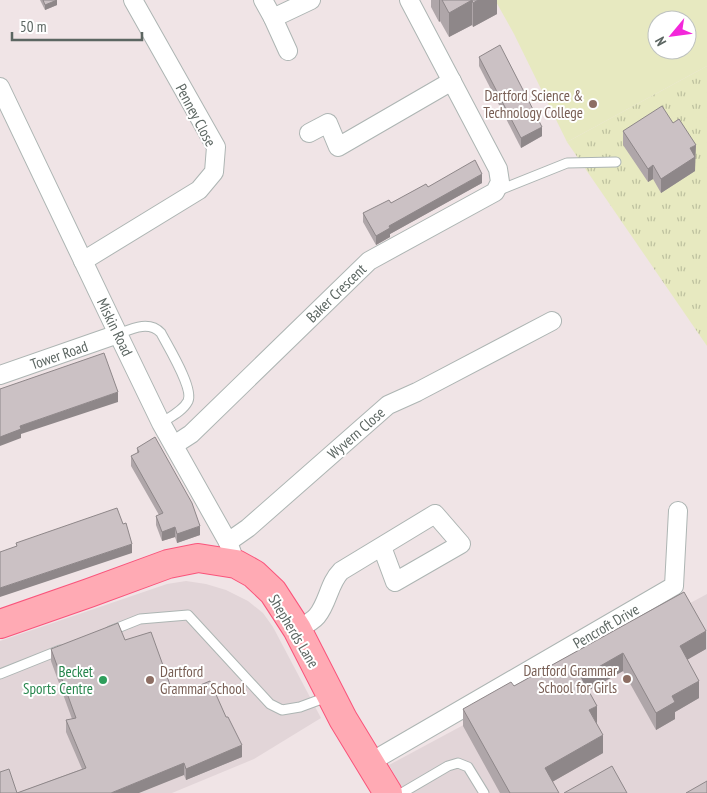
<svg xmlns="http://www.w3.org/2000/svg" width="707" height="793" font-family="'PT Sans Narrow',sans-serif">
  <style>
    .education { fill: #e2d5d8 }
    .green { fill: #e7e9c0; fill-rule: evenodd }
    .park { fill: url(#park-tufts) }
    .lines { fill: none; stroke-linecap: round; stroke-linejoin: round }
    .service-casing { stroke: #adb5b3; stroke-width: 11 }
    .minor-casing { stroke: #adb5b3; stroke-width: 20 }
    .primary-casing { stroke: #fa547b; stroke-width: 30 }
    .service { stroke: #fff; stroke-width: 9 }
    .minor { stroke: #fff; stroke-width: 18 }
    .primary { stroke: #ffaab4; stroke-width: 28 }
    .wall { fill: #afa6a9 }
    .shaded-wall { fill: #8e8789 }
    .building { fill: #cbc1c4; stroke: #8e8789 }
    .education-dot { fill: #8d6e63; stroke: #fff; stroke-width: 2 }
    .leisure-dot { fill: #2e9e5b; stroke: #fff; stroke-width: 2 }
    .labels { text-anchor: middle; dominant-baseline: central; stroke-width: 4; stroke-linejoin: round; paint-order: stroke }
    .education-label { font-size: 15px; fill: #785e54; stroke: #fff; text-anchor: end }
    .street-label { font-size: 15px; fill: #5c6662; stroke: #fff }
    .leisure-label { font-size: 15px; fill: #27864d; stroke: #fff; text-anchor: end }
  </style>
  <defs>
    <pattern id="park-tufts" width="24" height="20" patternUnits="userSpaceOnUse" patternTransform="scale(1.25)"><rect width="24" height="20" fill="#e7e9c0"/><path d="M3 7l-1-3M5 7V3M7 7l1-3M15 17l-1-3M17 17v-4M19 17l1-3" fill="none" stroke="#bec19f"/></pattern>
  </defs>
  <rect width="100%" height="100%" fill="#f0e4e6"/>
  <g class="education">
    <polygon points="186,581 206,584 226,590 248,601 263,613 273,627 321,718 254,759 172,793 0,793 0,641 167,584"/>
    <polygon points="707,594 707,793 405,793 389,765"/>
  </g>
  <path class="green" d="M495 0H707V66L567 142 514 34ZM657 20H687V50H657Z"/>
  <polygon class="park" points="707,66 707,346 567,142"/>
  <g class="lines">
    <g class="service-casing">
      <g id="service">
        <polyline points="497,191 567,163 616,162"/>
        <path d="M118 334C131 329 149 320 161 333 167 345 194 388 188 401 183 411 170 417 161 423"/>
        <polyline points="110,631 140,619 188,615 270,704 282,710 300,707 327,697"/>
        <polyline points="0,674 60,650"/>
        <polyline points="402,793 448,766 458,763 468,767 484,793"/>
      </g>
    </g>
    <g class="minor-casing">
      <g id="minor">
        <polyline points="263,0 273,18 288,51"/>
        <polyline points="273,18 311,0"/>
        <polyline points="0,87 118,334 161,423 228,542 236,564"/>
        <polyline points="309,133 328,123 338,147 452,81"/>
        <polyline points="83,261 199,190 214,172 216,147 133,0"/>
        <polyline points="0,375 118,334"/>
        <polyline points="174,445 191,434 369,261 495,192 500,182 498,169 409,0"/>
        <polyline points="228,542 248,528 388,405 417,392 552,321"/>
        <path d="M297 629C303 626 312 622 317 616 328 603 329 583 341 571L435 514 461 544 395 582 382 547"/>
        <polyline points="369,763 674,586 678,511"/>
      </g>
    </g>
    <g class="primary-casing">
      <polyline id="primary" points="0,624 89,593 168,564 198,558 236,564 254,574 273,592 297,629 343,719 388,793"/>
    </g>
    <use href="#service" class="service"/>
    <use href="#minor" class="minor"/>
    <use href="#primary" class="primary"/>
  </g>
  <g class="wall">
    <polygon points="40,0 57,0 57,5 45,10"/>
    <polygon points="431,0 497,0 497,14 473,27 472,25 449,37 440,21 439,22 431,7"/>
    <polygon points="479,57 542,136 521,148 479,66"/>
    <polygon points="623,131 696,158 695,159 695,171 661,193 653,179 648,182 623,145"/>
    <polygon points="482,183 390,234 390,237 376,245 363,222 363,213 391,203 428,187"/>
    <polygon points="137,448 200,535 177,543 175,537 162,541 156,525 156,516 159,515 131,466 131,456 137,453"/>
    <polygon points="684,592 706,649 687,659 699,698 675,712 675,719 656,730 623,671 588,690 603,753 552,782 559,793 500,793 463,726 463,709 514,686"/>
    <polygon points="125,640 174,696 242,757 186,780 184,775 17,793 82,769 66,732 66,720 72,719 51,661 51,649"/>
  </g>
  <g class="shaded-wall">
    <polygon points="57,0 57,5 45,10 45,5"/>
    <polygon points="439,0 440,0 440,21 439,22"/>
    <polygon points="472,0 472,25 449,37 449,13"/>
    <polygon points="478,0 497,0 497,14 473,27 473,3"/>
    <polygon points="542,127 542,136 521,148 521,138"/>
    <polygon points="696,145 695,171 661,193 661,179 690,148"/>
    <polygon points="653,165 653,179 648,182 648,169"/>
    <polygon points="482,174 482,183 390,234 390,237 376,245 376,236 389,226"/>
    <polygon points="118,392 118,402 21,434 21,438 0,446 0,437 20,426"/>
    <polygon points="200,526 200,535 177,543 177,534"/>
    <polygon points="175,527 175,537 162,541 162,532"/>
    <polygon points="132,544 132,553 0,597 0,588"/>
    <polygon points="706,631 706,649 680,664 680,646"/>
    <polygon points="623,653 623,671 581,695 581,677"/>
    <polygon points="699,681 699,698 675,712 675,719 656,730 656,713 672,696"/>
    <polygon points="597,706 597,724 589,710"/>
    <polygon points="603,735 603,753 545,786 545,768"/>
    <polygon points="242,745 242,757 186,780 186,769"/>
    <polygon points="184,763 184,775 139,793 111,793"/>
  </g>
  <g class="building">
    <polygon points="43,0 57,0 45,5"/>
    <polygon points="442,0 478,0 473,3 472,0 449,13"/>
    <polygon points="500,45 542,127 521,138 479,57"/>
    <polygon points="662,106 673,123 679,119 696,145 690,148 695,157 661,179 653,165 648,169 623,131"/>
    <polygon points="475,160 482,174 389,226 390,228 376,236 363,213 389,200 391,203 426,184 428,187"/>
    <polygon points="104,353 118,392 20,426 21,429 0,437 0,389"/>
    <polygon points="155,437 192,503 200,526 177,534 175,527 162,532 156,516 163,513 131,456 139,452 137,448"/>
    <polygon points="117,508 123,524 126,523 132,544 0,588 0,552 17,546 16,543"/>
    <polygon points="684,592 706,631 680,646 699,681 672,696 675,702 656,713 623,653 581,677 597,706 589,710 603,735 545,768 559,793 510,793 463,709 511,682 514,686"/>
    <polygon points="118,623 125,640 151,632 174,696 210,681 226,717 228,717 242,745 186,769 184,763 111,793 0,793 0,772 9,769 17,793 86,768 66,720 76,718 51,649"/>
    <polygon points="612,766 627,793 564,793"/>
    <polygon points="707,781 707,793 686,793"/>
  </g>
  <g class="education-dot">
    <circle cx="593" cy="104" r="5"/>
    <circle cx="627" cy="679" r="5"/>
    <circle cx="150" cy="680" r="5"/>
  </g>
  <circle class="leisure-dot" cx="103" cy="680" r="5"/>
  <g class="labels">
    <g class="education-label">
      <text x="583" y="95">Dartford Science &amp;<tspan x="583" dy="17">Technology College</tspan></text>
      <text x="617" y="670">Dartford Grammar<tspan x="617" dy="17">School for Girls</tspan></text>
      <text x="160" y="671" text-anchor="start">Dartford<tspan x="160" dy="17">Grammar School</tspan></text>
    </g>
    <g class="street-label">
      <text transform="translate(196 115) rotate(62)">Penney Close</text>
      <text transform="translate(336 293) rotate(-44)">Baker Crescent</text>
      <text transform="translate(115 327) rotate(64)">Miskin Road</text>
      <text transform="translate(59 355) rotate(-19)">Tower Road</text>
      <text transform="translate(356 433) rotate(-41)">Wyvern Close</text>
      <text transform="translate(606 626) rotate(-30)">Pencroft Drive</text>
      <text transform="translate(294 631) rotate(59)">Shepherds Lane</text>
    </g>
    <g class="leisure-label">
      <text x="93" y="671">Becket<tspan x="93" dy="17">Sports Centre</tspan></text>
    </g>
  </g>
  <g transform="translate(672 35) rotate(241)"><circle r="24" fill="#ffffff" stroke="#bec2c0"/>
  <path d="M0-4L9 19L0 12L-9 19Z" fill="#f327da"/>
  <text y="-8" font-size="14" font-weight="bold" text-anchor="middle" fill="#5c6662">N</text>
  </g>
  <path d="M12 32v8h130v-8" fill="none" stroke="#5c6662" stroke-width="2.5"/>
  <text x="20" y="32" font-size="15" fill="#5c6662" stroke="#ffffff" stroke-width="4" paint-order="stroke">50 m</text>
</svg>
